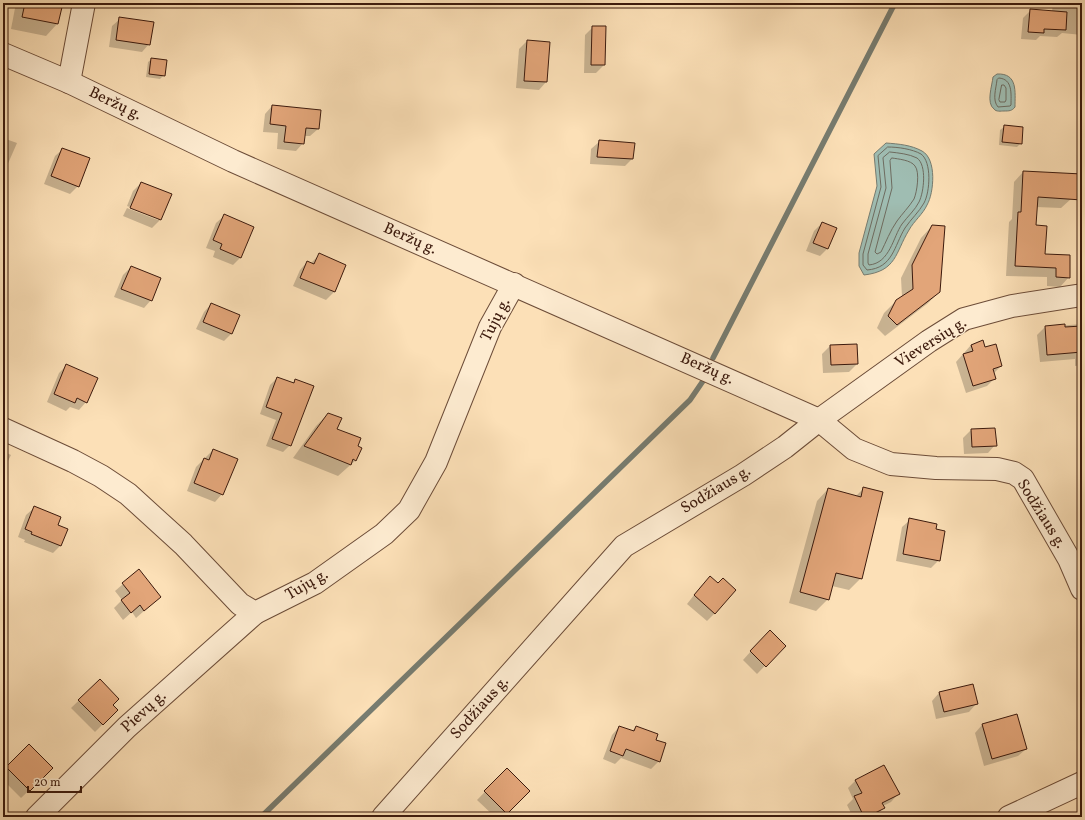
<svg xmlns="http://www.w3.org/2000/svg" width="1085" height="820" font-family="Vollkorn,serif">
  <style>
    .water { fill: #9fbdb2; stroke: #777c70 }
    .shadow { fill: #0003 }
    .lines { fill: none; stroke-linecap: round; stroke-linejoin: round }
    .shore { stroke: #6e6c60; stroke-width: 1 }
    .stream { stroke: #777c70; stroke-width: 5.5 }
    .building { fill: #e2a579; stroke: #3c1a0d }
    .minor-casing { stroke: #6c4c38; stroke-width: 24 }
    .minor { stroke: #fdebd0; stroke-width: 22 }
    .labels { text-anchor: middle; dominant-baseline: central; stroke-width: 3; stroke-linejoin: round; paint-order: stroke }
    .street-label { font-size: 16px; fill: #3c1a0d; stroke: #fdebd0 }
  </style>
  <rect width="100%" height="100%" fill="#fce0b7"/>
  <filter id="stains"><feTurbulence type="fractalNoise" baseFrequency=".005" numOctaves="4"/><feColorMatrix values="0 0 0 0 .2 0 0 0 0 .09 0 0 0 0 .02 0 0 0 .5 -.17"/></filter>
  <radialGradient id="worn" r=".72"><stop offset=".6" stop-color="#630" stop-opacity="0"/><stop offset="1" stop-color="#630" stop-opacity=".3"/></radialGradient>
  <g class="water">
    <path d="M997 74C1018 73 1015 92 1015 107 1012 111 1009 111 1004 111 1001 111 996 112 994 109 986 103 992 86 993 77Z"/>
    <path d="M886 143C899 144 911 145 922 151 937 159 934 193 927 205 923 214 914 221 909 230 895 253 897 271 864 275L859 266V253L877 186 874 154Z"/>
  </g>
  <g class="shadow">
    <polygon points="16,3 62,3 57,24 46,36 11,29"/>
    <polygon points="1053,3 1082,3 1082,35 1062,33 1057,37 1040,36 1036,40 1021,39 1023,18 1031,10 1052,12"/>
    <polygon points="120,19 149,44 142,52 109,47 112,26"/>
    <polygon points="593,27 604,65 596,73 584,73 585,35"/>
    <polygon points="527,41 546,82 539,90 516,88 519,49"/>
    <polygon points="152,59 164,75 160,79 146,77 148,62"/>
    <polygon points="272,106 318,129 310,136 304,136 303,143 296,151 277,149 278,133 263,132 265,114"/>
    <polygon points="1004,127 1021,143 1017,147 999,145 1000,130"/>
    <polygon points="3,138 17,143 3,175"/>
    <polygon points="599,142 632,159 625,166 590,164 591,149"/>
    <polygon points="63,149 78,186 70,194 44,184 55,156"/>
    <polygon points="1023,172 1071,199 1061,208 1036,207 1035,226 1044,255 1069,277 1060,287 1047,286 1047,277 1006,276 1009,222 1012,219 1014,182"/>
    <polygon points="141,183 170,195 160,220 152,228 123,216 127,208 158,220 158,218 127,206 133,191"/>
    <polygon points="224,216 241,257 233,265 213,257 215,251 206,248 216,223"/>
    <polygon points="822,223 828,248 820,256 806,251 814,231"/>
    <polygon points="932,226 939,292 927,304 885,336 877,328 884,313 896,301 902,297 901,278 921,238"/>
    <polygon points="319,255 345,265 334,292 326,300 293,286 300,270 307,262 311,263"/>
    <polygon points="131,267 151,300 144,308 114,297 123,275"/>
    <polygon points="211,304 232,333 224,341 196,329 204,312"/>
    <polygon points="1082,324 1082,365 1075,366 1075,359 1040,362 1037,335 1045,327"/>
    <polygon points="983,342 985,348 1001,366 994,373 995,378 987,386 966,393 956,362 971,345"/>
    <polygon points="830,346 857,364 849,372 823,373 822,354"/>
    <polygon points="67,365 86,402 79,410 70,407 66,411 47,402 59,373"/>
    <polygon points="277,378 293,383 296,380 290,445 283,452 266,446 276,420 260,414 270,385"/>
    <polygon points="1082,393 1082,416 1077,416 1078,397"/>
    <polygon points="328,414 336,429 357,447 356,460 338,476 293,458 316,426"/>
    <polygon points="971,430 995,445 988,453 964,454 963,438"/>
    <polygon points="213,450 222,494 215,502 187,491 196,467"/>
    <polygon points="3,451 11,455 3,471"/>
    <polygon points="864,488 861,578 849,590 832,586 828,599 816,611 789,603 817,501 828,489 855,497"/>
    <polygon points="34,508 56,526 61,545 53,553 24,542 25,540 18,537 26,515"/>
    <polygon points="910,520 935,530 939,560 931,568 896,561 902,527"/>
    <polygon points="123,584 160,597 136,618 132,612 123,620 114,608 122,600 115,591"/>
    <polygon points="702,585 715,613 707,621 687,604"/>
    <polygon points="762,639 784,646 757,674 743,660"/>
    <polygon points="100,680 112,705 117,710 95,732 71,708"/>
    <polygon points="939,693 976,704 969,712 936,719 932,701"/>
    <polygon points="982,725 1026,749 1018,756 984,766 975,733"/>
    <polygon points="619,727 632,731 636,727 654,740 659,761 651,769 621,758 615,764 603,759 612,735"/>
    <polygon points="29,746 52,768 21,798 3,780 3,771"/>
    <polygon points="507,769 529,791 502,817 495,817 477,800"/>
    <polygon points="856,780 898,794 891,802 883,806 883,808 873,817 853,817 847,805 853,799 848,788"/>
  </g>
  <g class="lines">
    <g class="shore">
      <path d="M999 78C1013 79 1011 94 1011 105L1010 106 998 107C992 100 996 89 997 80Z"/>
      <polygon points="1002,85 1004,85 1006,88 1006,100 1005,102 1000,102 999,100"/>
      <path d="M888 147C898 147 912 149 921 154 932 162 930 192 924 203 919 212 911 219 905 228 894 246 893 268 867 270L863 265V254L881 187 878 156Z"/>
      <path d="M890 152C899 153 909 154 917 158 927 165 924 192 919 202 915 210 908 216 902 224 893 237 890 263 869 265L868 263V254L886 188 883 158Z"/>
      <path d="M892 158C898 159 911 160 915 166 920 172 917 192 914 199 909 207 902 214 897 221 890 231 886 242 881 252L877 254 875 252 892 188 890 161Z"/>
    </g>
    <g class="stream">
      <polyline points="713,358 895,3"/>
      <polyline points="261,817 690,400 703,381"/>
    </g>
  </g>
  <g class="building">
    <polygon points="25,3 63,3 58,24 22,17"/>
    <polygon points="1030,9 1067,12 1066,30 1044,29 1044,33 1028,32"/>
    <polygon points="119,17 154,22 150,45 116,40"/>
    <polygon points="592,26 606,26 605,65 591,65"/>
    <polygon points="527,40 550,42 547,82 524,81"/>
    <polygon points="151,58 167,60 165,76 149,74"/>
    <polygon points="272,105 321,110 319,129 306,128 304,144 284,142 286,126 270,124"/>
    <polygon points="1004,125 1023,127 1022,144 1002,142"/>
    <polygon points="599,140 635,143 633,159 597,157"/>
    <polygon points="62,148 90,158 79,187 51,176"/>
    <polygon points="1023,171 1082,174 1082,200 1038,197 1036,225 1047,226 1045,254 1070,255 1070,278 1056,277 1056,268 1015,266 1018,212 1021,212"/>
    <polygon points="141,182 172,194 161,220 130,208"/>
    <polygon points="224,214 254,227 241,258 220,249 222,244 213,240"/>
    <polygon points="822,222 837,228 828,249 813,243"/>
    <polygon points="932,225 945,226 940,292 897,325 888,316 896,300 913,289 912,265"/>
    <polygon points="319,253 346,265 335,292 300,278 307,261 314,264"/>
    <polygon points="131,266 161,278 152,301 121,289"/>
    <polygon points="211,303 240,315 232,334 203,322"/>
    <polygon points="1065,324 1065,327 1082,326 1082,352 1047,355 1045,326"/>
    <polygon points="983,340 985,347 996,344 1002,366 993,369 996,379 973,386 963,354 973,351 971,345"/>
    <polygon points="857,344 858,364 831,365 830,345"/>
    <polygon points="66,364 98,378 87,403 77,398 75,403 54,394"/>
    <polygon points="277,377 294,383 295,379 314,386 291,446 272,439 282,413 266,407"/>
    <polygon points="328,413 342,418 337,429 361,438 358,446 362,448 356,461 353,459 351,465 304,446"/>
    <polygon points="995,428 997,446 972,447 971,429"/>
    <polygon points="213,449 238,459 223,495 194,483 204,458 209,460"/>
    <polygon points="863,487 883,492 862,579 836,573 829,600 800,592 828,488 861,497"/>
    <polygon points="34,506 61,517 58,525 68,529 61,546 31,534 32,532 25,529"/>
    <polygon points="909,518 937,524 936,529 945,531 940,561 903,554"/>
    <polygon points="139,569 161,597 144,611 140,605 131,613 121,600 130,593 122,583"/>
    <polygon points="710,576 718,583 723,578 736,590 715,614 694,595"/>
    <polygon points="770,630 786,646 766,667 750,651"/>
    <polygon points="100,679 119,699 113,705 118,710 103,725 78,700"/>
    <polygon points="973,684 978,704 944,712 939,692"/>
    <polygon points="1017,714 1027,749 992,759 982,724"/>
    <polygon points="619,726 634,731 636,726 658,734 656,740 666,743 660,762 626,749 623,756 610,751"/>
    <polygon points="29,744 53,768 30,791 6,767"/>
    <polygon points="884,765 900,794 882,803 885,808 867,817 864,817 854,796 862,793 855,780"/>
    <polygon points="507,768 530,791 507,814 484,791"/>
  </g>
  <g class="lines">
    <g class="minor-casing">
      <g id="minor">
        <polyline points="3,54 69,82 233,161 819,420 854,449 891,464 936,468 997,469 1014,473 1023,479 1069,559 1082,589"/>
        <polyline points="69,82 84,3"/>
        <polyline points="3,429 73,461 101,476 128,494 183,544 240,604 255,613 315,583 384,534 409,510 436,462 490,327 514,284"/>
        <polyline points="37,817 127,727 255,613"/>
        <polyline points="383,817 624,546 743,475 785,447 819,420 929,341 964,319 1012,306 1082,295"/>
        <polyline points="1009,817 1082,783"/>
      </g>
    </g>
    <use href="#minor" class="minor"/>
  </g>
  <g class="labels">
    <g class="street-label">
      <text transform="translate(115 104) rotate(26)">Beržų g.</text>
      <text transform="translate(410 239) rotate(24)">Beržų g.</text>
      <text transform="translate(496 320) rotate(-63)">Tujų g.</text>
      <text transform="translate(931 343) rotate(-32)">Vieversių g.</text>
      <text transform="translate(707 369) rotate(24)">Beržų g.</text>
      <text transform="translate(716 490) rotate(-31)">Sodžiaus g.</text>
      <text transform="translate(1041 514) rotate(58)">Sodžiaus g.</text>
      <text transform="translate(307 585) rotate(-30)">Tujų g.</text>
      <text transform="translate(480 708) rotate(-48)">Sodžiaus g.</text>
      <text transform="translate(144 712) rotate(-42)">Pievų g.</text>
    </g>
  </g>
  <rect width="1085" height="820" fill="none" stroke="#fce0b7" stroke-width="16"/>
  <rect x="4" y="4" width="1077" height="812" fill="none" stroke="#3c1a0d" stroke-width="2"/>
  <rect x="8" y="8" width="1069" height="804" fill="none" stroke="#3c1a0d"/>
  <path d="M28 786v6h53v-6" fill="none" stroke="#3c1a0d" stroke-width="2"/>
  <text x="34" y="786" font-size="12" fill="#3c1a0d" stroke="#fdebd0" stroke-width="3" paint-order="stroke">20 m</text>
  <rect width="100%" height="100%" filter="url(#stains)"/>
  <rect width="100%" height="100%" fill="url(#worn)"/>
</svg>
